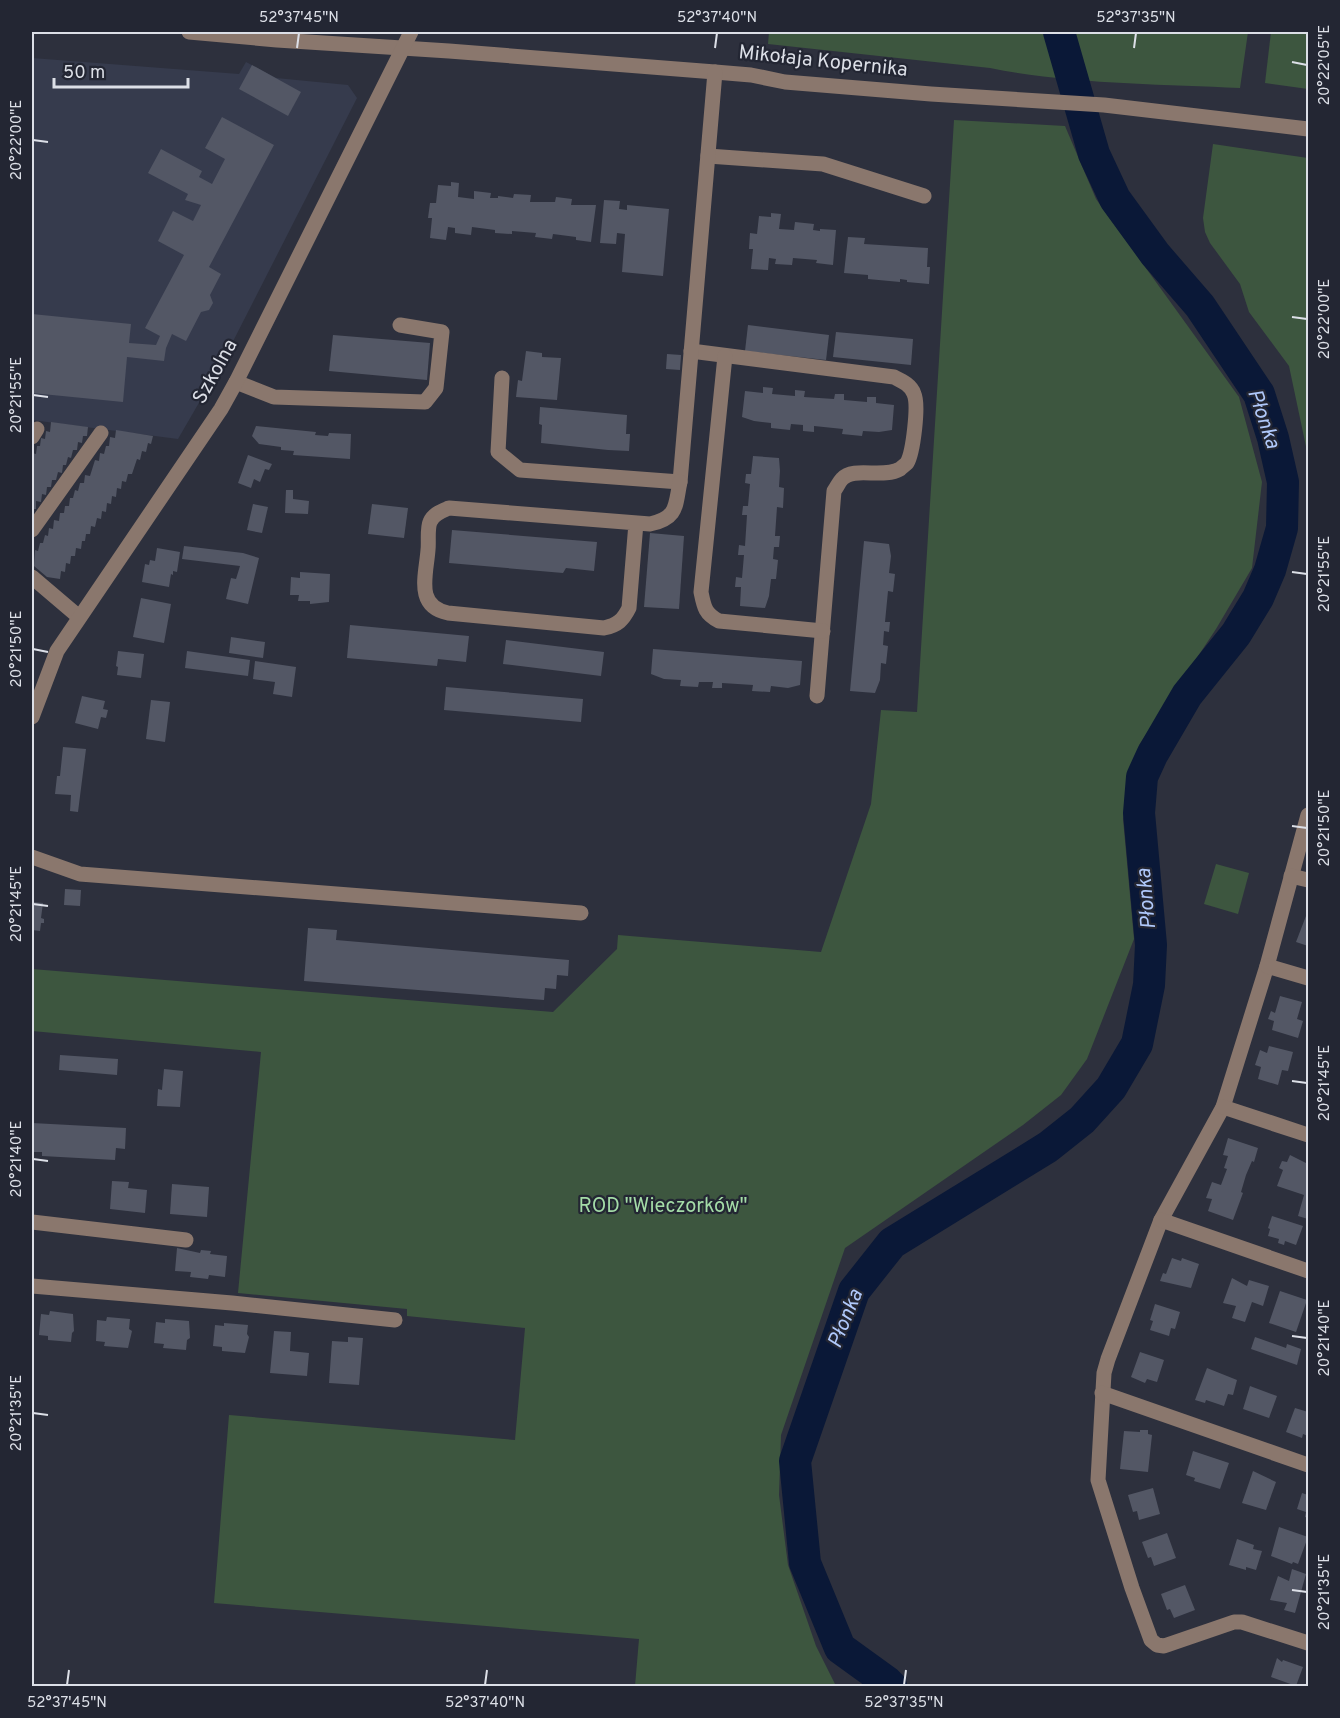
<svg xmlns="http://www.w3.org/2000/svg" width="1340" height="1718" font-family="Overpass,sans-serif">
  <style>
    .built { fill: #363b4d }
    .green { fill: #3d563f }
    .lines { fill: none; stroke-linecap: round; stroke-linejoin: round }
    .river { stroke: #0a1837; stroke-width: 32 }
    .building { fill: #535765 }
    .minor { stroke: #8a776d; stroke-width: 15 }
    .ticks { fill: none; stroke: #dcdfe7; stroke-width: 2 }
    .labels { text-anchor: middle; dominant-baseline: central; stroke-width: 4.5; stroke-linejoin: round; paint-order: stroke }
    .street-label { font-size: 20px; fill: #dcdfe7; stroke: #232633 }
    .park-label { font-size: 20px; fill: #a4dca7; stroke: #232633 }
    .water-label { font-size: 21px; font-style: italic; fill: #b0c9fb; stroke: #232633 }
    .neatline { fill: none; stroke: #dcdfe7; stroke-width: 2 }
    .ticks-label { font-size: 15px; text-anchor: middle; fill: #dcdfe7 }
  </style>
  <rect width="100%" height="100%" fill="#2d303d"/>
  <polygon class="built" points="32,58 239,74 246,62 276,78 348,85 357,98 222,363 178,439 32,420"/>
  <g class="green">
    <path d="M769 32H1248L1240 88C1160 84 1068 84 990 68L768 44Z"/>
    <polygon points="1271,32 1308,32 1308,89 1265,83"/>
    <polygon points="954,120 1065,126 1096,199 1239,397 1262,482 1252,568 1216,629 1139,745 1123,819 1134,939 1087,1059 1061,1095 1023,1125 845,1248 781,1435 779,1495 788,1565 816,1646 836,1686 635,1686 639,1639 214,1603 229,1415 515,1440 525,1328 407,1316 407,1309 238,1293 261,1052 32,1031 32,969 553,1012 617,949 618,935 821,952 871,804 881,710 917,712"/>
    <polygon points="1213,144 1308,158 1308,456 1289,366 1249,312 1240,284 1210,243 1205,232 1203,218"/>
    <polygon points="1216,864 1249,873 1238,914 1204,904"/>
  </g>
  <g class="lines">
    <polyline class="river" points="891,1686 887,1682 840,1648 805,1563 795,1461 854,1291 892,1243 1048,1147 1082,1120 1111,1088 1137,1044 1149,985 1151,945 1139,813 1142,777 1152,755 1187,695 1236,634 1258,598 1270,570 1282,528 1283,482 1273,438 1259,394 1200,306 1155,254 1115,199 1094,154 1059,32"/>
  </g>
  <g class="building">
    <polygon points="252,65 301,92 288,116 239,89"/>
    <polygon points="222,117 274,145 209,267 221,274 210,295 213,303 209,310 201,312 186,341 172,334 166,348 164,361 127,357 123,402 32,393 32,314 131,324 129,343 156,345 160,336 145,328 184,255 158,241 173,211 193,221 201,205 185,200 188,194 148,173 161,149 202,171 199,177 212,184 225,159 205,148"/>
    <polygon points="451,182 459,183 458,197 474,199 474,191 491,193 490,198 498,198 498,196 513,198 514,194 531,195 530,202 555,202 556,197 572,199 571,205 596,205 591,242 576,240 576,237 553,234 552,239 535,237 536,233 512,231 512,234 495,233 495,230 472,227 471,235 455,233 455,228 448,227 446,240 430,238 432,218 428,218 430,203 436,203 438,185 451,186"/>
    <polygon points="604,200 620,201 619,209 627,210 627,205 669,209 663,276 622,272 625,234 617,233 616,244 600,243"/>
    <polygon points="771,213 781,214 779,229 794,230 795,222 814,224 813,230 820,231 820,229 836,230 833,265 816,263 817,260 793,258 792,265 775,264 776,259 769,258 768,270 751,269 753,249 749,249 750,233 757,234 759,216 771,217"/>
    <polygon points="848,237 865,238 864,244 928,248 927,267 930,267 929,284 907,282 907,280 900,279 900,282 868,279 868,275 844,273"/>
    <polygon points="748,325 829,335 826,360 745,351"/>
    <polygon points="836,332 913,339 911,365 833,357"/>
    <polygon points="333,335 430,343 427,380 329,371"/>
    <polygon points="526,351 542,353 542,357 561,358 557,400 516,397 518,380 522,381"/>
    <polygon points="667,354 681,355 680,370 666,369"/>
    <polygon points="763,387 773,388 772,394 795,396 795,390 805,391 804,397 834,399 835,394 844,394 844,400 867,402 867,397 876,397 876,403 894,405 892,430 879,432 863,431 862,436 842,434 843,429 814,426 814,432 803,431 803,425 791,424 790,430 771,428 771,423 754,421 742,417 745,391 763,393"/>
    <polygon points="540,407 627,415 626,434 630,434 629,451 608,450 541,443 542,425 539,424"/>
    <polygon points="51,422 88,427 87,436 83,436 82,443 78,442 77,450 73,450 71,458 68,457 66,465 63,465 62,473 58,472 56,480 52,480 51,487 47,487 46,495 42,494 41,502 36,501 36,509 32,509 32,453 36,454 37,446 40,446 41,438 45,439 46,431 50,432"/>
    <polygon points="256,426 316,432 315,435 328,436 329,433 351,434 350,459 293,455 294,451 281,450 281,447 259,444 252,436"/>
    <polygon points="116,430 153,436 151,444 148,443 146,452 142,451 140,460 137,459 132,474 128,474 126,482 122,481 121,489 117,488 116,497 112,496 111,504 107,503 106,512 102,511 101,519 97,518 95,527 91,526 90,534 86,534 85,541 82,541 81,549 76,548 75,556 71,556 70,564 66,563 65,572 61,571 60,579 47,577 34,566 35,550 38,551 40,543 43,543 45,535 48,536 49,528 53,529 54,520 59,521 60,513 64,513 65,506 69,506 70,498 73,498 75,490 78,491 80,483 84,483 85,475 90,476 95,460 99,461 100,453 104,454 106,446 109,446 110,437 115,438"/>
    <polygon points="248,455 272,464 269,470 265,469 260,482 254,479 251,488 238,483"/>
    <polygon points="753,456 779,458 780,471 779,487 784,488 783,508 777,507 775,536 780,536 779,547 774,547 773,559 778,560 776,579 771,579 769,596 765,608 740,606 741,587 735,587 736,577 742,578 744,555 738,555 739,545 745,546 747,515 742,515 743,506 748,506 750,484 745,483 746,474 751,474"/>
    <polygon points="286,490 293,490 293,499 309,501 308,514 285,513"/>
    <polygon points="253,504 268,507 262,533 247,530"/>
    <polygon points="372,504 408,508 404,538 368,534"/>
    <polygon points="452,530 597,542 594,571 566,568 563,573 449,563"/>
    <polygon points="650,533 684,536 679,609 644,607"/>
    <polygon points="864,541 889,544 891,556 889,573 895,574 893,592 888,591 885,622 890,622 889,632 884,631 883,645 888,646 886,664 881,663 880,680 875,693 850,691"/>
    <polygon points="184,546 243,553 259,558 248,604 226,599 231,578 236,579 240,566 182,559"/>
    <polygon points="157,548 180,552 177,572 173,571 173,575 171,574 169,587 142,582 145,564 149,565 150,560 155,561"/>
    <polygon points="300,572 330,574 329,602 310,604 310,601 298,601 299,595 290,595 291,577 300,578"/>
    <polygon points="141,598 171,604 164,643 133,637"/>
    <polygon points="350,625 469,636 466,662 438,659 437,666 347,658"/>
    <polygon points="231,637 265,642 263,658 229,653"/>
    <polygon points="506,640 604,652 601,676 503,664"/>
    <polygon points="653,649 802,661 800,685 788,688 771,686 770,692 752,691 753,685 722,683 722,688 712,688 713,682 699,682 698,687 680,686 681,680 664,679 651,674"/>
    <polygon points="118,651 144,654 141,678 117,675 118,667 116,666"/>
    <polygon points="187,651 250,660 248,676 185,668"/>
    <polygon points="255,661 296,667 292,697 273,694 275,682 253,679"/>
    <polygon points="446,687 583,699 581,722 444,710"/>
    <polygon points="82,696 105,701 103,709 108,710 106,718 101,717 98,729 75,723"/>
    <polygon points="151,700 170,702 165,742 146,739"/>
    <polygon points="63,747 86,749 78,812 70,811 71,795 55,794 57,776 60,776"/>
    <polygon points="65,889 81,890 80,906 64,905"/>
    <polygon points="32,902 43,903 41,918 44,919 44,923 41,923 40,931 32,930"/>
    <polygon points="1306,916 1308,917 1308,946 1296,942"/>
    <polygon points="308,928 337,930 336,940 569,960 568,976 557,975 556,989 545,988 544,1000 304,981"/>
    <polygon points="1280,996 1302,1002 1297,1019 1303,1021 1298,1038 1272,1030 1274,1021 1268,1019 1271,1011 1275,1013"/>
    <polygon points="1269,1046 1293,1052 1288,1071 1282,1070 1278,1085 1258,1079 1261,1067 1255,1065 1260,1050 1267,1053"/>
    <polygon points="60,1055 118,1059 117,1075 59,1070"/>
    <polygon points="164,1069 183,1071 180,1107 157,1106 158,1089 162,1090"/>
    <polygon points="32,1123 126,1128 125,1149 116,1148 115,1160 42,1156 42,1152 32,1152"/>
    <polygon points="1228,1138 1258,1148 1254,1162 1252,1161 1246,1175 1241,1192 1243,1193 1233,1220 1208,1211 1212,1199 1206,1198 1212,1182 1221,1185 1227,1169 1224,1168 1228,1156 1223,1155"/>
    <polygon points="1290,1155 1308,1164 1308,1219 1298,1216 1304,1195 1277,1186 1283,1170 1279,1168 1282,1161 1287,1162"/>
    <polygon points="112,1181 129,1182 128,1188 147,1190 145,1213 110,1209"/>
    <polygon points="172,1184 209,1187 207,1217 170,1214"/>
    <polygon points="1272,1216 1303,1226 1296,1245 1285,1241 1284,1245 1278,1243 1279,1239 1268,1236 1270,1229 1268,1228"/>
    <polygon points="177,1248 200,1253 201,1250 211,1251 210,1254 227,1256 225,1277 209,1275 208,1279 190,1277 191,1272 175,1271"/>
    <polygon points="1172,1258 1181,1261 1182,1258 1199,1264 1191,1288 1160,1281 1163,1273 1166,1274"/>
    <polygon points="1232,1278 1247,1286 1249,1280 1269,1286 1263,1306 1252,1302 1245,1322 1232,1318 1236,1306 1223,1303"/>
    <polygon points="1280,1291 1307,1300 1296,1332 1269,1323"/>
    <polygon points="1155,1304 1180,1312 1175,1329 1171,1328 1169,1336 1150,1330 1153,1321 1150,1320"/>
    <polygon points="50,1311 73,1314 74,1331 72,1333 71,1342 48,1340 48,1336 39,1335 41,1314 49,1315"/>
    <polygon points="107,1317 130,1319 129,1329 132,1331 128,1348 104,1346 105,1342 96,1341 97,1320 106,1321"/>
    <polygon points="165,1319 189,1321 190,1338 187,1340 186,1350 163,1348 164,1344 154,1343 156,1322 165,1323"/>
    <polygon points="224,1323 248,1325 247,1334 249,1337 245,1353 222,1351 222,1347 213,1346 215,1325 224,1326"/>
    <polygon points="274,1331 291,1332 290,1351 309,1353 307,1376 270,1373"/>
    <polygon points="348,1337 363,1338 359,1385 329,1383 332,1341 348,1342"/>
    <polygon points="1255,1337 1286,1348 1287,1344 1301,1349 1297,1365 1251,1349"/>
    <polygon points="1140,1352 1164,1360 1157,1382 1147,1379 1145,1383 1131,1377"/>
    <polygon points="1207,1368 1237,1380 1233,1395 1228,1394 1224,1406 1206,1400 1205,1403 1195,1400"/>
    <polygon points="1250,1386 1277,1396 1269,1418 1243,1409"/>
    <polygon points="1295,1408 1308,1412 1308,1436 1303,1434 1302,1438 1286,1432"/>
    <polygon points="1140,1430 1148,1430 1148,1434 1152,1435 1148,1472 1120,1469 1124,1431 1140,1432"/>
    <polygon points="1193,1451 1229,1463 1220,1489 1194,1481 1195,1478 1186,1475"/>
    <polygon points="1253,1471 1276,1482 1266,1510 1242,1503"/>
    <polygon points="1153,1488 1160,1514 1139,1520 1137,1511 1133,1512 1128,1495"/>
    <polygon points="1302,1493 1308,1495 1308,1518 1305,1517 1306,1512 1297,1509"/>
    <polygon points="1279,1527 1308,1537 1298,1564 1293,1562 1292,1564 1271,1556"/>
    <polygon points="1167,1533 1176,1558 1154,1566 1151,1557 1148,1558 1142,1542"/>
    <polygon points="1237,1539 1254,1545 1253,1549 1262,1551 1256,1570 1246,1567 1246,1570 1229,1565"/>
    <polygon points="1292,1569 1306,1574 1295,1613 1284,1610 1287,1603 1270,1600 1278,1576 1289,1581"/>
    <polygon points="1185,1585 1195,1610 1174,1618 1170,1609 1167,1610 1161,1594"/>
    <polygon points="1277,1658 1282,1662 1283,1660 1303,1667 1296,1686 1271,1677"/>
  </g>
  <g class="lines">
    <g class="minor">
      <polyline points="189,32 277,40 449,51 715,72 751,75 785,82 931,94 1104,105 1308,129"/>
      <polyline points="708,156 823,164 924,196"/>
      <path d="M691 351 894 377C902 381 911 385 914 394 919 405 913 453 907 463 905 465 902 467 900 469 883 479 854 466 842 479 839 482 837 487 834 491L817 696"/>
      <path d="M725 356 701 592C704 607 705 614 719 621L823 631"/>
      <polyline points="502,378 498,452 520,470 680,482 715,72"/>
      <polyline points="236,382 274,397 425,402 436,388 442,332 400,325"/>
      <polyline points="32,437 37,429"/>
      <path d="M636 523 629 608C623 620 618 625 604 628L448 613C415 606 426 576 428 550 429 542 427 529 430 522 433 514 442 511 449 508L650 524C678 518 675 506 680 482"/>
      <polyline points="32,530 101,433"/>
      <polyline points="32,577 79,617"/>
      <polyline points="32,717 57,651 221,409 236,382 411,32"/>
      <polyline points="1308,815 1267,966 1223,1107 1161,1220 1108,1359 1104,1373 1098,1480 1132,1588 1151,1640 1157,1645 1164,1646 1234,1622 1242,1622 1308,1643"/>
      <polyline points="32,857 80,874 581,913"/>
      <polyline points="1291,876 1308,880"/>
      <polyline points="1267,966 1308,978"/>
      <polyline points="1223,1107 1308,1135"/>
      <polyline points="1161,1220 1308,1271"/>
      <polyline points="32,1222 186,1240"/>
      <polyline points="32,1286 232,1303 395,1320"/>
      <polyline points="1102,1393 1308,1465"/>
    </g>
  </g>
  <path class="ticks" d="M297 48 299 33M715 48 717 33M1134 48 1136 33M1292 62 1307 65M33 140 48 142M1292 317 1307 319M33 395 48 397M1292 572 1307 574M33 649 48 652M1292 826 1307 828M33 904 48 906M1292 1081 1307 1083M33 1159 48 1161M1292 1336 1307 1338M33 1413 48 1415M1292 1590 1307 1592M67 1685 69 1670M485 1685 487 1670M904 1685 906 1670"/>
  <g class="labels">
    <g class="street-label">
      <text transform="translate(823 62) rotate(6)">Mikołaja Kopernika</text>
      <text transform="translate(216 372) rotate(-61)">Szkolna</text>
    </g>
    <g class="park-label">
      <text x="663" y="1207">ROD "Wieczorków"</text>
    </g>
    <g class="water-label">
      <text transform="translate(1263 419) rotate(71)">Płonka</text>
      <text transform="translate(1147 899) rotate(-95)">Płonka</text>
      <text transform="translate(846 1319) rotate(-68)">Płonka</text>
    </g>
  </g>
  <rect width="1340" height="1718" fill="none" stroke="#232633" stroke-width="66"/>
  <path d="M54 78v9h134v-9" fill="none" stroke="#dcdfe7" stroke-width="3"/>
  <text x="63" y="78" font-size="18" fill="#dcdfe7" stroke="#232633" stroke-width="4.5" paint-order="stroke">50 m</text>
  <rect x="33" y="33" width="1274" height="1652" class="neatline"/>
  <g class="ticks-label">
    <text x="299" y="22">52°37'45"N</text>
    <text x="717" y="22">52°37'40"N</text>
    <text x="1136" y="22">52°37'35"N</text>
    <text transform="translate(1324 65) rotate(-90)" y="5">20°22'05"E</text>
    <text transform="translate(16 140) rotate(-90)" y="5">20°22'00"E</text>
    <text transform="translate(1324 319) rotate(-90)" y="5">20°22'00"E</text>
    <text transform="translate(16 395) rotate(-90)" y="5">20°21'55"E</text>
    <text transform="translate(1324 574) rotate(-90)" y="5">20°21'55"E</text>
    <text transform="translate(16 649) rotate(-90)" y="5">20°21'50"E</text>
    <text transform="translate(1324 828) rotate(-90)" y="5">20°21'50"E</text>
    <text transform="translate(16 904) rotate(-90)" y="5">20°21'45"E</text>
    <text transform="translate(1324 1083) rotate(-90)" y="5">20°21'45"E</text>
    <text transform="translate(16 1159) rotate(-90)" y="5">20°21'40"E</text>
    <text transform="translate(1324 1338) rotate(-90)" y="5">20°21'40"E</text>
    <text transform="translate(16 1413) rotate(-90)" y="5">20°21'35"E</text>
    <text transform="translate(1324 1592) rotate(-90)" y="5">20°21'35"E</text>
    <text x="67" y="1707">52°37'45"N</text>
    <text x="485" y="1707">52°37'40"N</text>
    <text x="904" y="1707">52°37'35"N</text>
  </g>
</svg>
